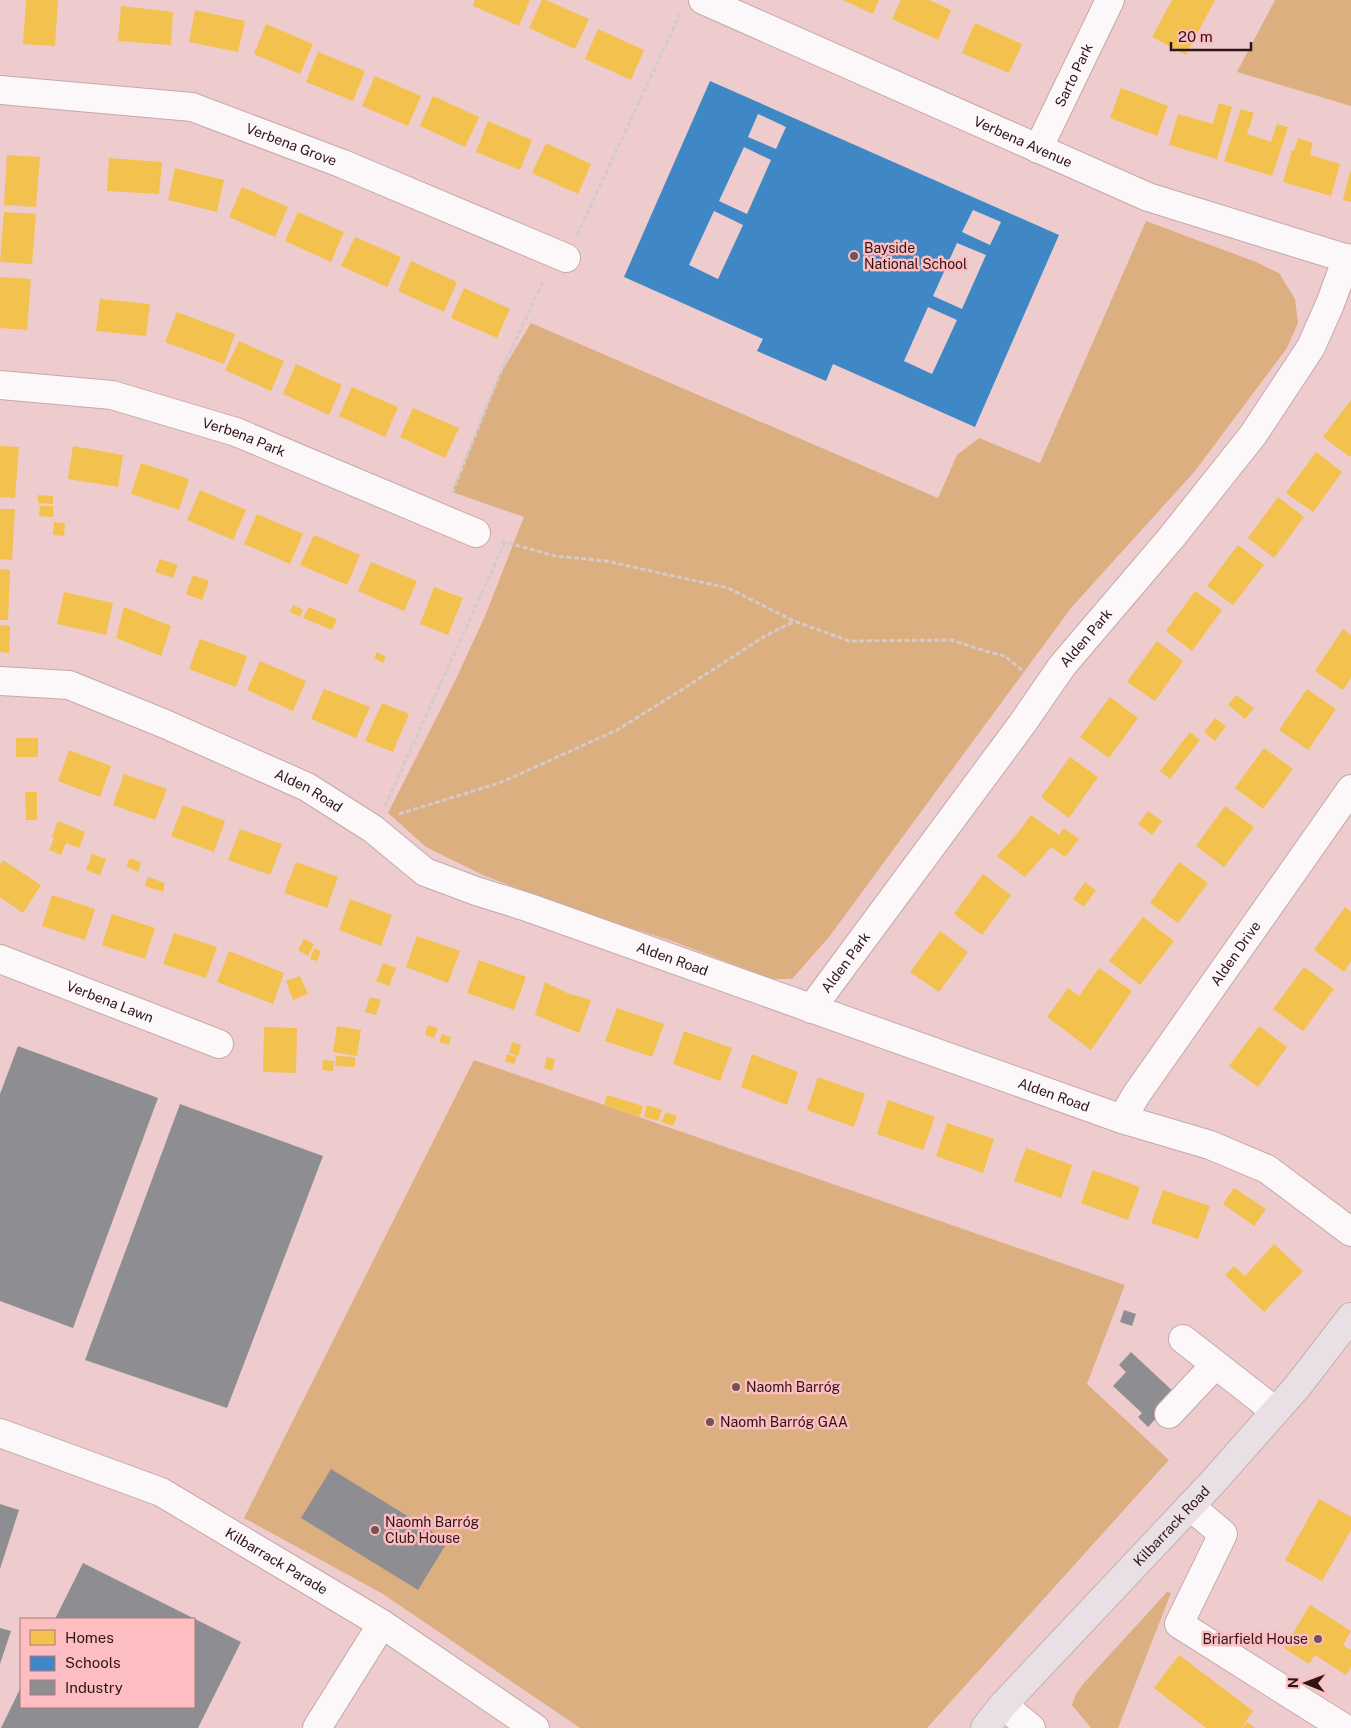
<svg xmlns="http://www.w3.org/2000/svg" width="1351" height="1728" font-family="'Public Sans',sans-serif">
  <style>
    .green { fill: #dcaf80 }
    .homes { fill: #f2c14e }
    .schools { fill: #3f88c5; fill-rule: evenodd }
    .industry { fill: #8d8d92 }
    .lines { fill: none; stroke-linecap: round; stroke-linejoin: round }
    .minor-casing { stroke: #c5a8aa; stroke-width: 30 }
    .major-casing { stroke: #c3b1b2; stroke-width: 30 }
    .path { stroke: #d4c9cb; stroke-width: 3; stroke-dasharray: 5 2.5; stroke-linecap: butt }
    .minor { stroke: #fcf7f8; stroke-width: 28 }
    .major { stroke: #e9e0e6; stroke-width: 28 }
    .poi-dot { fill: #725456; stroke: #fcbec1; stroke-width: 2 }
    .labels { text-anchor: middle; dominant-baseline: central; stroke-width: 5; stroke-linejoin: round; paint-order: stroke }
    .street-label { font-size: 14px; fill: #2f1416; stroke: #fcbec1 }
    .poi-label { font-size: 14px; fill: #2f1416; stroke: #fcbec1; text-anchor: start }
  </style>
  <rect width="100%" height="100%" fill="#eeccce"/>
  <g class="green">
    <polygon points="1275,0 1351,0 1351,106 1237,72"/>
    <polygon points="1146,221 1256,262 1279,273 1295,299 1298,323 1287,348 1195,471 1071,608 829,937 792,979 772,979 672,941 578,911 485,876 426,847 388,813 455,681 485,616 524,517 452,492 499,376 531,323 938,498 957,455 979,438 1040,463"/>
    <polygon points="474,1060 1125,1285 1087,1384 1169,1460 927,1728 580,1728 383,1594 244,1518"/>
    <polygon points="1167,1592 1171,1593 1118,1728 1091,1728 1072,1705 1075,1696 1083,1684"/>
  </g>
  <g class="homes">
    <polygon points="26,0 58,0 55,46 23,44"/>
    <polygon points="475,0 530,0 519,26 473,6"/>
    <polygon points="542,0 546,0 589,19 575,49 529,28"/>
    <polygon points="843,0 879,0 873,14"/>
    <polygon points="901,0 929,0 951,10 938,40 892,19"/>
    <polygon points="1172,0 1215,0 1186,55 1152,37"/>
    <polygon points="121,6 173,12 171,45 118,41"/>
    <polygon points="195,10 245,21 238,52 189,42"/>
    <polygon points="975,23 1022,44 1009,73 962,53"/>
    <polygon points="266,24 313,44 300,74 254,54"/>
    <polygon points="598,29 644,50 631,80 585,59"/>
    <polygon points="318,52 365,71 353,101 306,82"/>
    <polygon points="375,76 421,96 408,126 362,106"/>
    <polygon points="1121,88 1168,106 1157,136 1110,118"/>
    <polygon points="433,96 479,117 465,147 420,126"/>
    <polygon points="1219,103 1232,107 1217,159 1169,145 1178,114 1213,124"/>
    <polygon points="1241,109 1254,113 1247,134 1271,142 1277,124 1288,127 1272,176 1224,161"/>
    <polygon points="488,121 532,140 520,170 476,152"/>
    <polygon points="1298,138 1313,143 1310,155 1340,164 1331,196 1283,182 1292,150 1294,151"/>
    <polygon points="546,143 591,164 578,194 532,173"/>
    <polygon points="7,155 40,157 36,207 4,205"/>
    <polygon points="109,158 162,162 159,194 107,191"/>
    <polygon points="175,168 224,180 217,212 168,200"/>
    <polygon points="1350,171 1351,171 1351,202 1343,200"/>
    <polygon points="242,187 288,207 275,237 229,217"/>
    <polygon points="4,212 36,214 32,264 0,262"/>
    <polygon points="298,212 344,232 331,262 285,241"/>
    <polygon points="355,237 401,257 387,287 341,266"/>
    <polygon points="411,261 457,282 444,312 398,291"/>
    <polygon points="0,277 31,279 27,330 0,328"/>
    <polygon points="464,288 510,309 497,338 451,318"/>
    <polygon points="100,299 150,304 146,336 96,331"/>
    <polygon points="177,312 235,334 224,364 165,342"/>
    <polygon points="239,341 284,361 271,391 225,370"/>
    <polygon points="296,364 342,385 329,415 283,394"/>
    <polygon points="352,387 398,407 385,437 339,416"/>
    <polygon points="1351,400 1351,455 1350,457 1323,437"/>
    <polygon points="413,408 459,428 445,458 400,437"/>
    <polygon points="0,446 19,447 15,498 0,497"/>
    <polygon points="73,446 123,455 118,487 68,479"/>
    <polygon points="1316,452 1342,472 1313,512 1286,493"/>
    <polygon points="141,463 189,479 179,510 131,494"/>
    <polygon points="200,490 246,510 233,540 187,520"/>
    <polygon points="38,495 53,496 53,504 38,503"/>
    <polygon points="1278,497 1304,517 1274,558 1248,538"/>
    <polygon points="40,506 53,506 53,517 39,516"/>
    <polygon points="0,509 15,509 12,560 0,559"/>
    <polygon points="257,514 303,534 290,564 244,544"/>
    <polygon points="54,522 65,523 64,536 53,535"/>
    <polygon points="314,535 360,555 347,585 300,565"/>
    <polygon points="1238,545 1264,565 1233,605 1207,586"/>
    <polygon points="160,559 178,565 173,578 155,572"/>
    <polygon points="371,562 417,581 404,611 358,591"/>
    <polygon points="0,569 10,570 8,620 0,620"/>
    <polygon points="193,575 209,581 202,600 186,594"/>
    <polygon points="434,587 463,598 448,635 420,624"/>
    <polygon points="1195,591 1222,610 1192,651 1166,631"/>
    <polygon points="64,592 113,603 106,635 57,624"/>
    <polygon points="293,605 303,610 300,617 290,612"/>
    <polygon points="124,607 171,626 161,656 116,638"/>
    <polygon points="309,607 337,619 332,630 303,618"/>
    <polygon points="0,625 10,626 9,653 0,652"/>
    <polygon points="1343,629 1351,635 1351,678 1343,690 1315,671"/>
    <polygon points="200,639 247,656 236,687 189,669"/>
    <polygon points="1157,641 1183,661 1155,701 1127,682"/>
    <polygon points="377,652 386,657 383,663 374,658"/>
    <polygon points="260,661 306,681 293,711 247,690"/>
    <polygon points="324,689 370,707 356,738 311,719"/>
    <polygon points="1307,689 1336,709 1308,750 1279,730"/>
    <polygon points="1236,695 1254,708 1245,719 1228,705"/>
    <polygon points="1110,697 1138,718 1109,758 1080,737"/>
    <polygon points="382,703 409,714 393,752 365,741"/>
    <polygon points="1215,718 1226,726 1215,741 1204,732"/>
    <polygon points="1190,732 1200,740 1170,779 1160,771"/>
    <rect x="16" y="738" width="22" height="19"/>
    <polygon points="1264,748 1293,769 1263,809 1235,788"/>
    <polygon points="69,750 111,766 100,797 58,781"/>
    <polygon points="1070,757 1098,777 1069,818 1041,797"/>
    <polygon points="124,774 167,789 155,820 113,805"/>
    <polygon points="25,792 37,792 37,820 26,820"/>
    <polygon points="183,805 225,821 214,852 171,836"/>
    <polygon points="1225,806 1254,827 1224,867 1196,846"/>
    <polygon points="1148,811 1162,821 1152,835 1138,824"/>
    <polygon points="1031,815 1059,835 1064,828 1079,839 1065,857 1051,847 1025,877 997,856 1016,835"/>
    <polygon points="58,821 85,832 79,848 66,843 61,855 49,850 54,838 52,837"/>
    <polygon points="240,829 282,844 270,875 228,860"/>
    <polygon points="92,854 106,859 100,875 86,870"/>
    <polygon points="130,858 141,863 138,872 126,866"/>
    <polygon points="3,860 41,885 23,913 0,897 0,865"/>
    <polygon points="296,862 338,877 327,908 284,893"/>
    <polygon points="1179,862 1208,883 1178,923 1150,903"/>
    <polygon points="983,874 1011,895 982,935 954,914"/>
    <polygon points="148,877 165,883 163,892 145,886"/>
    <polygon points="1085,882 1096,890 1084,907 1073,899"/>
    <polygon points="52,895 95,909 85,940 42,926"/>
    <polygon points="350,899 392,915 381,946 339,930"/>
    <polygon points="1345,907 1351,912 1351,961 1344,972 1314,950"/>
    <polygon points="112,914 155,928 145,959 102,945"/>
    <polygon points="1143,917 1174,941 1140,985 1109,961"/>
    <polygon points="940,931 968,952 939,992 910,972"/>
    <polygon points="174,933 217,947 206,978 163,964"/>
    <polygon points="417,936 460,951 448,983 406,967"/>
    <polygon points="304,939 314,944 308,956 298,950"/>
    <polygon points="314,948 321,951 317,961 310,959"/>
    <polygon points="229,951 284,973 273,1004 217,982"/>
    <polygon points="479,960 526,977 514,1010 467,993"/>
    <polygon points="383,963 396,968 389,986 376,981"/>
    <polygon points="1304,967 1334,989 1303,1031 1273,1009"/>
    <polygon points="1099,968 1132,991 1091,1050 1047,1017 1068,988 1079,996"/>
    <polygon points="300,976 308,994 293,1000 286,981"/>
    <polygon points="545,982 567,993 591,1000 579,1033 535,1015"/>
    <polygon points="370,997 381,1000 376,1015 365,1012"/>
    <polygon points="617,1008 664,1024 652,1057 605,1041"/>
    <polygon points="428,1025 438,1028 434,1038 425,1035"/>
    <polygon points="337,1026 361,1030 357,1056 333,1052"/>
    <polygon points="1259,1026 1287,1047 1258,1087 1229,1066"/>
    <polygon points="264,1027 297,1028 296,1073 263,1072"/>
    <polygon points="684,1031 732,1048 720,1081 673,1064"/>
    <polygon points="442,1034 451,1037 449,1045 439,1042"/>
    <polygon points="512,1042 521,1045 518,1056 509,1053"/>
    <polygon points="507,1054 517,1057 514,1064 505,1061"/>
    <polygon points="752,1054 798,1072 787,1105 741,1087"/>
    <polygon points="336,1056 355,1057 355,1067 335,1066"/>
    <polygon points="547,1057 555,1059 552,1071 544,1068"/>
    <polygon points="323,1060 334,1061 333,1071 322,1070"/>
    <polygon points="818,1077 865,1094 854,1127 807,1110"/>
    <polygon points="607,1095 643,1106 640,1117 604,1105"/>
    <polygon points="888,1100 935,1117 923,1150 877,1134"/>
    <polygon points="647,1105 662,1110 658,1121 644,1117"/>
    <polygon points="666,1112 677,1116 673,1126 661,1122"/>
    <polygon points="947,1123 994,1139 983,1173 936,1156"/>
    <polygon points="1026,1148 1072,1165 1061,1198 1014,1181"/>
    <polygon points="1093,1170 1140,1187 1128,1220 1081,1203"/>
    <polygon points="1234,1188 1266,1209 1254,1226 1223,1204"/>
    <polygon points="1163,1190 1210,1206 1198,1239 1151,1223"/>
    <polygon points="1274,1244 1303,1271 1264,1312 1225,1275 1234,1266 1245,1276"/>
    <polygon points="1319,1499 1351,1517 1351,1530 1322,1581 1285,1560"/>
    <polygon points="1310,1605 1351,1631 1343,1645 1351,1650 1351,1667 1346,1675 1315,1655 1309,1664 1284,1648"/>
    <polygon points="1179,1655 1253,1711 1241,1728 1206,1728 1154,1688"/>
    <polygon points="1247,1722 1255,1728 1242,1728"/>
  </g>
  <path class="schools" d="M710 81 1059 235 975 427 833 364 826 381 757 351 763 339 624 277ZM758 114 786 127 776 149 748 137ZM744 147 771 160 747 214 719 201ZM973 210 1001 222 990 245 962 232ZM714 211 743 225 718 279 689 265ZM957 243 986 255 962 309 933 296ZM928 307 957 320 932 374 904 361Z"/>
  <g class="industry">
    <polygon points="18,1046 158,1098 73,1328 0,1301 0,1094"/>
    <polygon points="180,1104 323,1156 227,1408 85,1360"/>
    <polygon points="1124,1310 1136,1314 1132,1326 1120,1322"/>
    <polygon points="1131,1352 1177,1395 1148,1427 1138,1417 1142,1413 1113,1386 1126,1372 1119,1365"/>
    <polygon points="331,1469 448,1541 418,1590 301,1518"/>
    <polygon points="0,1504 19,1510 0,1569"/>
    <polygon points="83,1563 241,1642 198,1728 1,1728 21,1687 21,1707 194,1707 194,1619 55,1619"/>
    <polygon points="0,1628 11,1631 0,1664"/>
  </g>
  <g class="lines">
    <g class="minor-casing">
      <g id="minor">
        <path id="s1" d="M703 0 1148 197 1351 260"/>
        <path id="s2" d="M0 90 192 107 343 164 566 258"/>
        <path id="s3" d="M1038 149 1110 0"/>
        <path id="s4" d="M0 385 112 395 236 432 476 533"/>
        <path id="s5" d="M0 681 69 685 165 724 307 787 373 829 425 872 476 891 527 907 1122 1119 1210 1145 1267 1169 1351 1232"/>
        <path id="s6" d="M0 959 219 1044"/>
        <path id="s7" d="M811 1009 1022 724 1062 666 1171 538 1253 435 1311 347 1330 304 1347 258"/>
        <path id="s8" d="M1122 1119 1136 1095 1351 789"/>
        <polyline points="1183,1339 1275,1411"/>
        <polyline points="1169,1414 1215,1365"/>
        <path id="s9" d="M0 1433 161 1492 382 1624 535 1728"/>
        <polyline points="1190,1506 1223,1534 1179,1624 1344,1728"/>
        <polyline points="1003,1705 1031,1728"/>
        <polyline points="317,1728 382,1624"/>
      </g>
    </g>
    <g class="major-casing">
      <g id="major">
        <path id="s10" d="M985 1728 1003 1705 1212 1483 1297 1387 1351 1317"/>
      </g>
    </g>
    <g class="path">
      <polyline points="577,235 680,14"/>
      <polyline points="452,493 499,376 544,279"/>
      <polyline points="501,541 555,556 606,561 728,588 794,621 849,641 952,640 985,651 1005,656 1024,672"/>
      <polyline points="385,806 505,542"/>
      <polyline points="399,814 502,782 617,730 686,687 765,636 793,622"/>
    </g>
    <use href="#minor" class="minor"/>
    <use href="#major" class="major"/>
  </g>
  <g class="poi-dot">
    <circle cx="854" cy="256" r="5"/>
    <circle cx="736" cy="1387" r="5"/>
    <circle cx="710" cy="1422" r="5"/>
    <circle cx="375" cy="1530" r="5"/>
    <circle cx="1318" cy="1639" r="5"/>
  </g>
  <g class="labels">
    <g class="street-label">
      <text stroke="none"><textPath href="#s3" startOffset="82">Sarto Park</textPath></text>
      <text stroke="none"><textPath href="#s1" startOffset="350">Verbena Avenue</textPath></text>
      <text stroke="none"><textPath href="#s2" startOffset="299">Verbena Grove</textPath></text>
      <text stroke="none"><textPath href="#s4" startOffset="251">Verbena Park</textPath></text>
      <text stroke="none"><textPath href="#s7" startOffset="462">Alden Park</textPath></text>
      <text stroke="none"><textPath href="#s5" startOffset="331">Alden Road</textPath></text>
      <text stroke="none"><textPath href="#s8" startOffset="201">Alden Drive</textPath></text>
      <text stroke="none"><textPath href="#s5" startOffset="736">Alden Road</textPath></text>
      <text stroke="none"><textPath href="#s7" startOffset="58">Alden Park</textPath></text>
      <text stroke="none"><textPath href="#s6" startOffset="118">Verbena Lawn</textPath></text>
      <text stroke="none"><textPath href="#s5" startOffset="1141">Alden Road</textPath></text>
      <text stroke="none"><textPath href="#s10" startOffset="275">Kilbarrack Road</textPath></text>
      <text stroke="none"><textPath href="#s9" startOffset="306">Kilbarrack Parade</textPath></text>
    </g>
    <g class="poi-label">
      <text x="864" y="248">Bayside<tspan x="864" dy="16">National School</tspan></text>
      <text x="746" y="1387">Naomh Barróg</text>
      <text x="720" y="1422">Naomh Barróg GAA</text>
      <text x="385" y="1522">Naomh Barróg<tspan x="385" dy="16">Club House</tspan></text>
      <text x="1308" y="1639" text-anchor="end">Briarfield House</text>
    </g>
  </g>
  <rect x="20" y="1618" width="175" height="90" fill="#fcbec1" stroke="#aa7a7d"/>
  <rect x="30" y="1630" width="25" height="15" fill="#f2c14e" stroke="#aa7a7d"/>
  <text x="65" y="1643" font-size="15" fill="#2f1416">Homes</text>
  <rect x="30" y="1656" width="25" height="15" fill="#3f88c5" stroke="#aa7a7d"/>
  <text x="65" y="1668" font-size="15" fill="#2f1416">Schools</text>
  <rect x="30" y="1680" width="25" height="15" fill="#8d8d92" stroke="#aa7a7d"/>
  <text x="65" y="1693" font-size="15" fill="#2f1416">Industry</text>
  <g transform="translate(1306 1683) rotate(271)" stroke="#fcbec1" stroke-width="4" paint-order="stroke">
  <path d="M0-4L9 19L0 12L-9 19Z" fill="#2f1416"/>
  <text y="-8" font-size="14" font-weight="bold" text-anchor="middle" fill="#2f1416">N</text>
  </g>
  <path d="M1171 42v8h80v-8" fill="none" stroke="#2f1416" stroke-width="2.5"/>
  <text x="1178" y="42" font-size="15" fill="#2f1416" stroke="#fcbec1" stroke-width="4" paint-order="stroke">20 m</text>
</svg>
